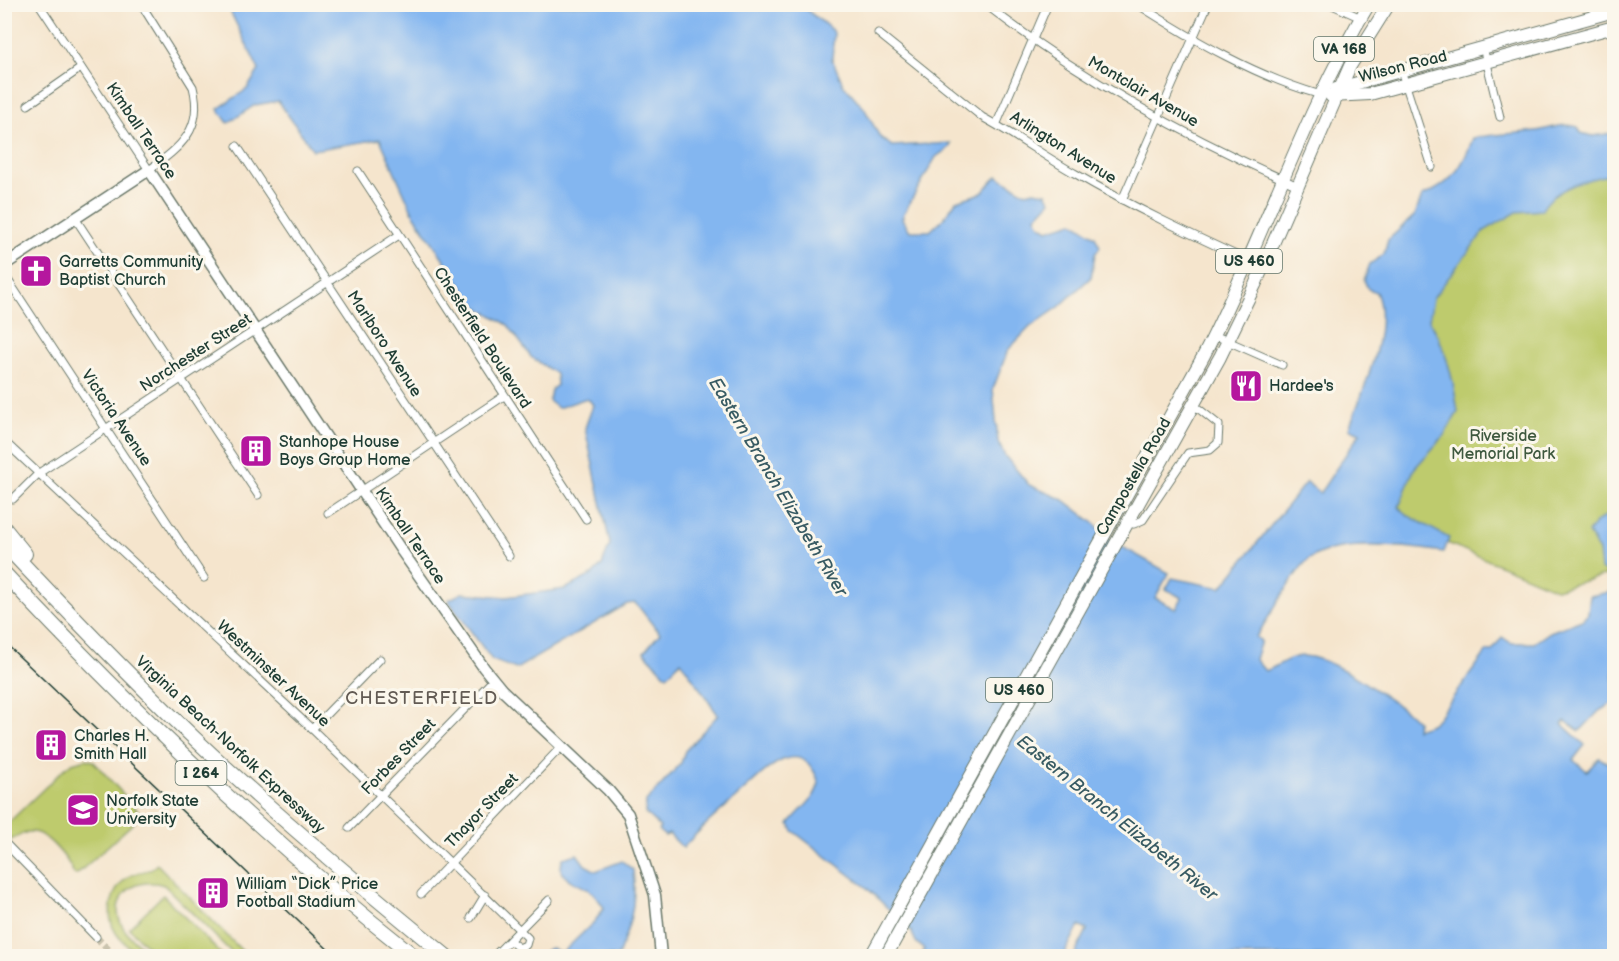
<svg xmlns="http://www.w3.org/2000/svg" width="1619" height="961" font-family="'Balsamiq Sans',sans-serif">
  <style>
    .green { fill: #becb6d; stroke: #6e8450; stroke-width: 1.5 }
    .water { fill: #83b6f0; stroke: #517a92; stroke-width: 1.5 }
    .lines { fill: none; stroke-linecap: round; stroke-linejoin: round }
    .street-tunnel { stroke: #cac3ae; stroke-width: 7; stroke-dasharray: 7 3.5; stroke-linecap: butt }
    .street-casing { stroke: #6a786a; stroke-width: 9 }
    .secondary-casing { stroke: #6a786a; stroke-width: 13 }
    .primary-casing { stroke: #6a786a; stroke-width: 14 }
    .highway-casing { stroke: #6a786a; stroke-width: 16 }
    .street { stroke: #fff; stroke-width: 7 }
    .secondary { stroke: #fff; stroke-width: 10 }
    .primary { stroke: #fff; stroke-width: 12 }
    .highway { stroke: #fff; stroke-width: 14 }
    .tram { stroke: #1f3d34; stroke-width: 1.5 }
    .labels { text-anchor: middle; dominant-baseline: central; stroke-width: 6; stroke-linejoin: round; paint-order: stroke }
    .shield { fill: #fbf7ec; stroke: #61756b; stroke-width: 1.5 }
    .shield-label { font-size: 15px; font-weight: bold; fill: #1f3d34 }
    .street-label { font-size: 16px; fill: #1f3d34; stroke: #fbf7ec }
    .poi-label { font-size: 16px; fill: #1f3d34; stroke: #fbf7ec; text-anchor: start }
    .park-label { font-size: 16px; fill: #3f593f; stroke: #fbf7ec }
    .water-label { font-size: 18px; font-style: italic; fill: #385b63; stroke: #fbf7ec }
    .neighbourhood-label { font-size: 18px; letter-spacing: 1.5px; fill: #625b54; stroke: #fbf7ec }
  </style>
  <rect width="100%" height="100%" fill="#fbf7ec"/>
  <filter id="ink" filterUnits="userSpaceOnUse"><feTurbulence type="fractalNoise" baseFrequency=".0167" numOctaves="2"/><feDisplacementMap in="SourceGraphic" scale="12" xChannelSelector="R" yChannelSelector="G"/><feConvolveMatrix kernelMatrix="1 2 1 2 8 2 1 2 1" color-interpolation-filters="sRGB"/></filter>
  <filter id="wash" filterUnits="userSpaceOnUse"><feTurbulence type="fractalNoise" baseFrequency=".008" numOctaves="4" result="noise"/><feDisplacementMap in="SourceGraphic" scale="24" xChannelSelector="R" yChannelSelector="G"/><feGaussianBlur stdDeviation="1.35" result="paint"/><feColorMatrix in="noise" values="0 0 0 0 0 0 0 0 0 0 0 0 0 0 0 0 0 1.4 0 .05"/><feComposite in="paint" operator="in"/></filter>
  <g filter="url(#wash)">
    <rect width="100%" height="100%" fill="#f5e5cd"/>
    <g class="green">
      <polygon points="1614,165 1614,573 1556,589 1355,504 1418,306 1481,227"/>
      <path d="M86 759 93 761 133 805 139 812V818L77 874H74C69 860 45 829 28 832 22 833 17 838 10 840L6 838 7 824 63 770 72 763Z"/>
      <path d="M157 864 247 956H235L164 885C134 875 105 900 124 929 131 939 143 948 151 956H139C132 949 121 941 116 933 104 915 112 888 128 877 139 869 146 875 157 864Z"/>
      <polygon points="163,895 223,956 157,956 129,928"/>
    </g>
    <g class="water">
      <path d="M230 5H803C810 16 825 21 834 33L832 59 843 84 864 108 880 137 892 146 951 143 950 147 936 157 904 213 902 219 910 231H930L944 218 956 201 982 193 997 176 1026 193 1034 191 1046 193 1051 201 1036 217 1040 225 1048 230 1073 222 1095 236 1100 247 1095 254 1091 277 1059 307 1030 327 1008 350 993 389 998 442 1005 456 1029 485 1064 500 1095 524 1108 539 1169 573 1155 598 1176 609 1182 598 1166 589 1172 578 1221 588 1306 482 1320 493 1360 433 1349 428C1362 393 1392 327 1376 292L1368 289 1364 280 1370 264 1384 254 1388 240 1415 215 1422 196C1451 185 1463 167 1473 138 1494 134 1515 134 1536 131 1551 129 1562 122 1578 127L1581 133 1593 136 1614 133V174C1590 178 1553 188 1542 210L1517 212 1484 231 1433 298 1429 320C1447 349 1453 379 1458 412L1443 437 1414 469 1399 507 1407 515 1449 538 1444 552C1410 547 1337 538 1308 560 1295 570 1267 621 1256 637L1261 641 1255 659 1265 671C1278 667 1288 656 1303 656 1334 657 1385 697 1410 714L1417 721 1416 729 1431 724 1438 718 1487 651H1492L1502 637 1511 643H1534L1550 632 1582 620 1588 614 1590 596 1614 591V702L1599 711 1580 731 1565 721 1562 724 1585 745 1573 760 1587 771 1599 758 1614 766V956H1074L1087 930 1079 926 1063 956H922L924 949 916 942 911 931 866 887 793 831 789 824C800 809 815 801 819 783 801 730 763 773 741 793 721 811 701 827 683 848L669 834 665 836 659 831 660 827 645 813 646 802 681 763 685 751 718 715 681 661 667 676 644 652 660 633C650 623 645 613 635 603L627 604 516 669 492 660 448 600 462 593 506 597 565 589 592 575 602 565 610 544 585 428 593 405 589 400 584 399 558 408 549 401 551 390 557 385 556 374 531 357 508 325 478 307 468 296 413 213 380 139 313 150 278 101 255 105 228 123 218 109 247 89 259 70 231 13Z"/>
      <polygon points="1614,511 1614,573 1607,573 1601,569 1599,551 1588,533 1596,522"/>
      <path d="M577 854 585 865 596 871 622 861 633 870C637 904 630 925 618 956H546L545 951 551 948 562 953 595 921 604 908C601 903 596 896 592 892 578 882 554 880 563 858Z"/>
    </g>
  </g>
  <g filter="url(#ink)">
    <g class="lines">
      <polyline class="street-tunnel" points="96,937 115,956"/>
      <g class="street-casing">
        <g id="street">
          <path d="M39 4 149 170C180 147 204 130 193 87L141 4"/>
          <path d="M985 4C1081 79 1186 137 1298 186"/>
          <path d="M1137 4C1193 40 1257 77 1321 95"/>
          <polyline points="1330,4 1361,18"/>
          <path d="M878 33 982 117C1014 134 1044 156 1076 174 1132 207 1190 234 1249 261"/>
          <polyline points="1483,47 1500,117"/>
          <polyline points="1401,70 1432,167"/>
          <polyline points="28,105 81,68"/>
          <polyline points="997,123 1048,4"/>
          <polyline points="237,146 509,556"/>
          <polyline points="358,171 586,519"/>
          <polyline points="1122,200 1208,4"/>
          <polyline points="75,218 258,495"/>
          <polyline points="4,274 204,578"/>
          <polyline points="1214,335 1282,365"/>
          <polyline points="4,441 312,729 528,938 526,945 519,948 510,941"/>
          <polyline points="13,499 39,473 399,235"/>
          <polyline points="328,513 504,396"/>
          <polyline points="1134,524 1143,520 1188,453 1210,450 1218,443 1219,425 1194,405"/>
          <polyline points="312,729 380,659"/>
          <polyline points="349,828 493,680"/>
          <polyline points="4,842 96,937"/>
          <polyline points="421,894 562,746"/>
          <polyline points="471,918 485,895"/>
          <polyline points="494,956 549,900"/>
        </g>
      </g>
      <g class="secondary-casing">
        <polyline id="secondary" points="4,265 149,170 401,550 484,668 502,690 608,790 628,814 655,895 661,956"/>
      </g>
      <g class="primary-casing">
        <g id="primary">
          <polyline points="1336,89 1614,11"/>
          <polyline points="1331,96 1370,94 1614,27"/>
          <path d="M871 956 1204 355C1263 240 1302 115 1369 4"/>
          <polyline points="886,956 1220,357 1255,285 1350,66 1389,4"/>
        </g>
      </g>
      <g class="highway-casing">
        <g id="highway">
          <polyline points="4,528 25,554"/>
          <path d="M4 544C65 609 127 674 192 736 273 813 359 885 446 956"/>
          <path d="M4 573C132 710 267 840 414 956"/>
        </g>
      </g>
      <use href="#street" class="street"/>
      <use href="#secondary" class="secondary"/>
      <use href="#primary" class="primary"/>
      <use href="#highway" class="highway"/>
      <polyline class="tram" points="4,642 335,956"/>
    </g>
  </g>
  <defs>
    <g id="church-square" transform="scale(1.725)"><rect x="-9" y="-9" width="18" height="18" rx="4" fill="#b5179e" stroke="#fbf7ec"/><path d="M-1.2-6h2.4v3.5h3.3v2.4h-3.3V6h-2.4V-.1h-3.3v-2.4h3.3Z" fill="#fff"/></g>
    <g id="restaurant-square" transform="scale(1.725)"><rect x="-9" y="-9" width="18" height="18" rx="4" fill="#b5179e" stroke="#fbf7ec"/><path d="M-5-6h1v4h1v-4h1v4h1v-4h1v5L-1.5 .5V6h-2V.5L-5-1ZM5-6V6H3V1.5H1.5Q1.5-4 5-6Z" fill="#fff"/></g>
    <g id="building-square" transform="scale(1.725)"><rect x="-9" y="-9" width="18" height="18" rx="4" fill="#b5179e" stroke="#fbf7ec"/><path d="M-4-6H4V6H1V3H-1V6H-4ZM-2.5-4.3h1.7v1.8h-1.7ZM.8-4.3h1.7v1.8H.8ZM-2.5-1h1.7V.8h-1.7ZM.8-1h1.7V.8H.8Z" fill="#fff"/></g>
    <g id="university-square" transform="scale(1.725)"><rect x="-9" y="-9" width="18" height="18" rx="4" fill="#b5179e" stroke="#fbf7ec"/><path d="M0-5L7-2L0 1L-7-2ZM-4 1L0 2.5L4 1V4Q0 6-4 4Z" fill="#fff"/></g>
  </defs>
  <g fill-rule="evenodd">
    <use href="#church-square" x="36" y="271"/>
    <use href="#restaurant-square" x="1246" y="386"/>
    <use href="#building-square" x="256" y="451"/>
    <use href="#building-square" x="51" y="745"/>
    <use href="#university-square" x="83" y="810"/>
    <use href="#building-square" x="213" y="893"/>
  </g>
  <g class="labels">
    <g class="shield">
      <rect x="1314" y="37" width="60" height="24" rx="4.5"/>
      <rect x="1216" y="249" width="66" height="24" rx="4.5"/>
      <rect x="986" y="678" width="66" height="24" rx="4.5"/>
      <rect x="175.5" y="761" width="51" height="24" rx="4.5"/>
    </g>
    <g class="shield-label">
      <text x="1344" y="49">VA 168</text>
      <text x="1249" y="261">US 460</text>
      <text x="1019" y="690">US 460</text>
      <text x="201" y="773">I 264</text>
    </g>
    <g class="street-label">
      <text transform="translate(1403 67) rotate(-14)">Wilson Road</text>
      <text transform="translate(1143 92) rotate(30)">Montclair Avenue</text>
      <text transform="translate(141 131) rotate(56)">Kimball Terrace</text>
      <text transform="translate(1063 148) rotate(32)">Arlington Avenue</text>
      <text transform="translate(482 338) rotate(57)">Chesterfield Boulevard</text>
      <text transform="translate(384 344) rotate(57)">Marlboro Avenue</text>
      <text transform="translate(196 353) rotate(-33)">Norchester Street</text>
      <text transform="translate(116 418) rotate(56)">Victoria Avenue</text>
      <text transform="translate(1134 477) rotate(-60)">Campostella Road</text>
      <text transform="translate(410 536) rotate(56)">Kimball Terrace</text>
      <text transform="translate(273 674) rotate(43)">Westminster Avenue</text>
      <text transform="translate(230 745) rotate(43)">Virginia Beach-Norfolk Expressway</text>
      <text transform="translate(399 757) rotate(-46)">Forbes Street</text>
      <text transform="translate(482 811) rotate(-46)">Thayor Street</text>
    </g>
    <g class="poi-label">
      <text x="59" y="262">Garretts Community<tspan x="59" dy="18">Baptist Church</tspan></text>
      <text x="1269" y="386">Hardee's</text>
      <text x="279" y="442">Stanhope House<tspan x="279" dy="18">Boys Group Home</tspan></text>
      <text x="74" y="736">Charles H.<tspan x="74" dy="18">Smith Hall</tspan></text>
      <text x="106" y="801">Norfolk State<tspan x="106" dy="18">University</tspan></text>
      <text x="236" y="884">William “Dick” Price<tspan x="236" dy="18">Football Stadium</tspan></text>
    </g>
    <g class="park-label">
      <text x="1503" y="436">Riverside<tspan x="1503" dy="18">Memorial Park</tspan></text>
    </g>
    <g class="water-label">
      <text transform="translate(778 487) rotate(59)">Eastern Branch Elizabeth River</text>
      <text transform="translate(1117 818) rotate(39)">Eastern Branch Elizabeth River</text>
    </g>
    <g class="neighbourhood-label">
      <text x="422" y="698">CHESTERFIELD</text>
    </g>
  </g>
  <rect width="1619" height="961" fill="none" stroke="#fbf7ec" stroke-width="24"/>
</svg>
